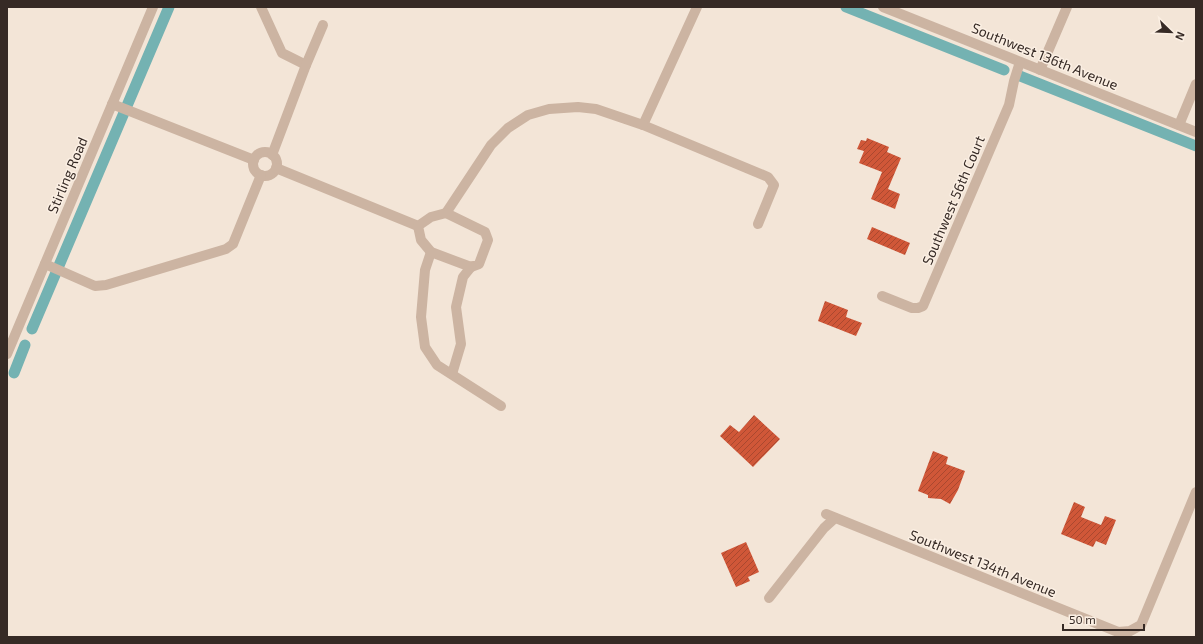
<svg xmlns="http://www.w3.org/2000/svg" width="1203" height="644" font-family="'Exo 2',sans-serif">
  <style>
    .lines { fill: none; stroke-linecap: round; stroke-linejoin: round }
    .canal { stroke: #74b2b2; stroke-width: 11 }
    .building { fill: url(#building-hatch) }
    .minor { stroke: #ccb4a2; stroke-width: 10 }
    .labels { text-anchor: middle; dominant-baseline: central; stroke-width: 3; stroke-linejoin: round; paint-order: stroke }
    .street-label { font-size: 14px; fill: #362a25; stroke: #fbefe3 }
  </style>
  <defs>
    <pattern id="building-hatch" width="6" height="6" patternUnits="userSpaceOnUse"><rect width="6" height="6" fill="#d05738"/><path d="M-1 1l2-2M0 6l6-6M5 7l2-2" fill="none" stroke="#aa482f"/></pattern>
  </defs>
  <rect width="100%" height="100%" fill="#f3e5d7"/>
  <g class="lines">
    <g class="canal">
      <polyline points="846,7 1004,70"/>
      <polyline points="1020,76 1196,146"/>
      <polyline points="32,329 169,7"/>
      <polyline points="14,373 25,345"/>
    </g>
  </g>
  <g class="building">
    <polygon points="867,138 889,147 887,152 901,158 888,189 900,194 895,209 871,199 882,172 859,163 864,151 857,149 861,140 866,141"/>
    <polygon points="872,227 910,243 905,255 867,239"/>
    <polygon points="825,301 848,310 846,317 862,323 856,336 818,321"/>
    <polygon points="754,415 780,439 753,467 720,436 730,425 739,432"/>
    <polygon points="933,451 948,457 946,464 965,471 958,490 950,504 941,499 928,498 928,495 918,491"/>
    <polygon points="1074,502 1085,507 1081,517 1101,525 1105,516 1116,520 1106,545 1096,541 1093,547 1061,534"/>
    <polygon points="746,542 759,572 748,577 750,581 736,587 721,553"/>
  </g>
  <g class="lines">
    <g class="minor">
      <polyline points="261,7 282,53 306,65"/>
      <polyline points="697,7 643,125 768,177 774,185 758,224"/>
      <polyline points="883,7 1196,132"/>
      <polyline points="1040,70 1067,7"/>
      <polyline points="112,104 254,160"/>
      <polyline points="1179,125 1196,84"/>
      <circle cx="265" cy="164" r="12"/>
      <polyline points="272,155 306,65 323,25"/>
      <polyline points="276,168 418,226"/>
      <polyline points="446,213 491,145 508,128 528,115 549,109 578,107 596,109 643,125"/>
      <polygon points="446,213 485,232 488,240 479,264 471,267 431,252 421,240 418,226 431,217"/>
      <polyline points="431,252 425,270 421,317 425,347 437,365 501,406"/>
      <polyline points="45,264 95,286 106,285 226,249 233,244 261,175"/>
      <polyline points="882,296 912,308 918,308 923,306 1009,105 1014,81 1020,62"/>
      <polyline points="7,354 153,7"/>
      <polyline points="452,374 461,344 456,307 463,277 471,267"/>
      <polyline points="826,514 1118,632 1130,631 1141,625 1196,492"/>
      <polyline points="769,598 824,528 835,518"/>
    </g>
  </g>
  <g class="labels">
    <g class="street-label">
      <text transform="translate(1045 56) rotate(22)">Southwest 136th Avenue</text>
      <text transform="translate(67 175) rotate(-67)">Stirling Road</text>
      <text transform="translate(953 200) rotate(-67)">Southwest 56th Court</text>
      <text transform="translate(983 563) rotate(22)">Southwest 134th Avenue</text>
    </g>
  </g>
  <rect width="1203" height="644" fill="none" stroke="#362a25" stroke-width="16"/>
  <g transform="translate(1171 32) rotate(113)" stroke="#fbefe3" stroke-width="3" paint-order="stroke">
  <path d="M0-3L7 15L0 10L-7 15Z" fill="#362a25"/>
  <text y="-6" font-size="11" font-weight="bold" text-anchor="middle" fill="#362a25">N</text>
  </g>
  <path d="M1063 624v6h81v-6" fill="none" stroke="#362a25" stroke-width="2"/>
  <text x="1069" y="624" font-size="12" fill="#362a25" stroke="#fbefe3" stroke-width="3" paint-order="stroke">50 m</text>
</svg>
